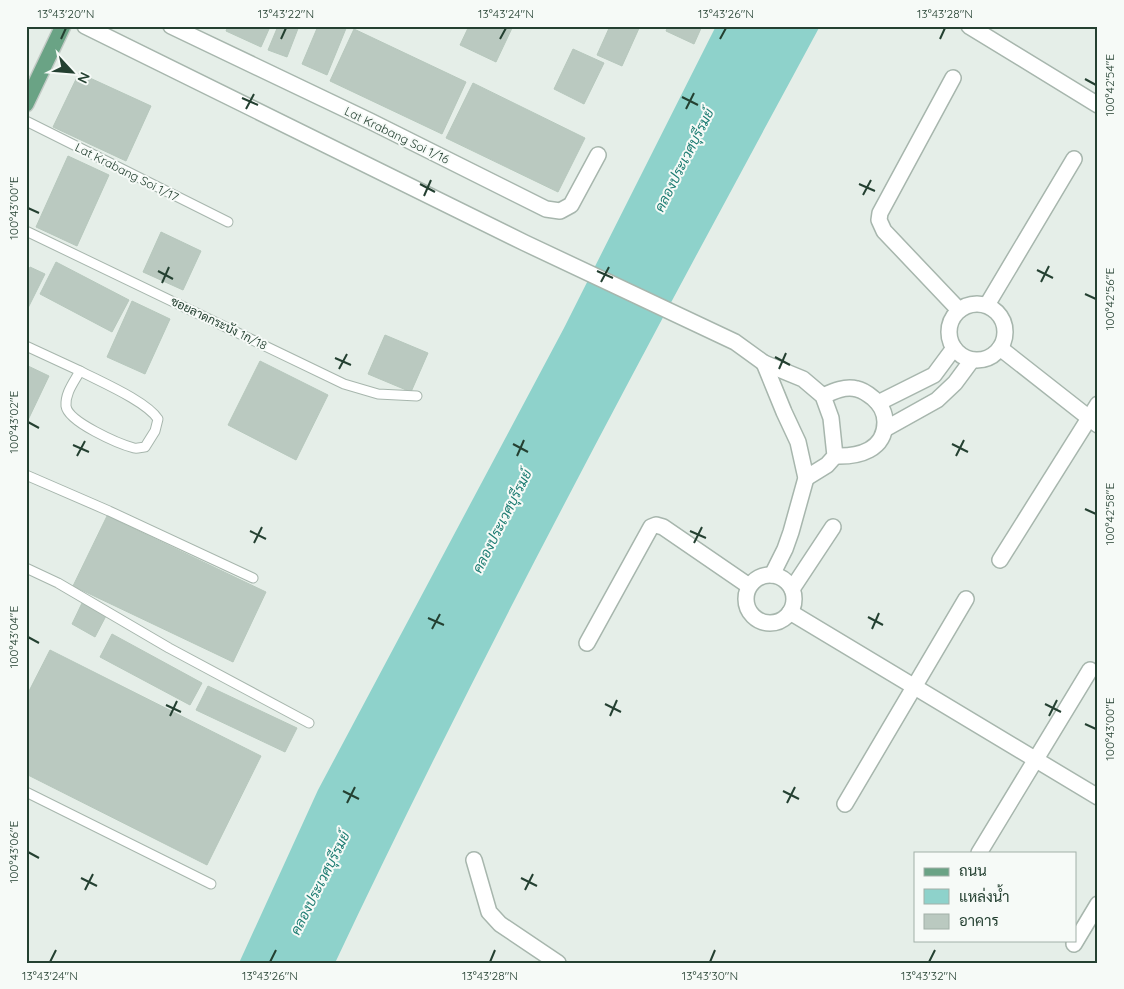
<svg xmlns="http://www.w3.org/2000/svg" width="1124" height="989" font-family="Quicksand,Sarabun,sans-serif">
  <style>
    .water { fill: #8ed2cb }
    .building { fill: #bac9c0; stroke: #b7c8bd }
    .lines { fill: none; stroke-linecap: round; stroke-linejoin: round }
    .service-casing { stroke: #a7b6ad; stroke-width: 11 }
    .minor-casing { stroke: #a7b6ad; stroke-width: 18 }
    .primary-casing { stroke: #c2cac5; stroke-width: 18 }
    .service { stroke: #fff; stroke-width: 9 }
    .minor { stroke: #fff; stroke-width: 15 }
    .primary { stroke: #6aa385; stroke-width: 15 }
    .ticks { fill: none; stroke: #244031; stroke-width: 2 }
    .labels { text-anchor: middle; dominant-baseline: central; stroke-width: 4; stroke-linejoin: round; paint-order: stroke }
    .street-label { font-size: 12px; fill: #244031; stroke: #f6faf7 }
    .water-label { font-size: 14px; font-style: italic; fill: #1e7d73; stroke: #f6faf7 }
    .neatline { fill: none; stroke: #244031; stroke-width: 2 }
    .ticks-label { font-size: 12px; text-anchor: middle; fill: #244031 }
  </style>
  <rect width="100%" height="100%" fill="#e5eee8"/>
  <path class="water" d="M716 26H820C653 335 485 645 335 963H239L318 790 564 328Z"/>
  <g class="building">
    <polygon points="228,26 264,26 269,29 261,47 226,31"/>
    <polygon points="278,26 299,26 287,57 268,50"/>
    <polygon points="318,26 347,26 327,75 302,64"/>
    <polygon points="469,26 513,26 496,62 460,45"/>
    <polygon points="610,26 640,26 622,66 597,55"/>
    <polygon points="668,26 702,26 694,44 666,31"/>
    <polygon points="354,29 466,82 442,134 330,81"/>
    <polygon points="573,49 604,63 584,104 554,89"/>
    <polygon points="79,73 151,106 126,161 53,127"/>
    <polygon points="473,83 585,138 558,192 446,138"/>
    <polygon points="68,156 109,175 77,246 36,227"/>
    <polygon points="161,232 201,251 183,290 143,272"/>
    <polygon points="56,262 129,300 112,332 40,294"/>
    <polygon points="30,267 45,274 26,312 26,274"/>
    <polygon points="132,301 170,319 145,374 107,357"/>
    <polygon points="385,335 428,353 411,392 368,374"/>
    <polygon points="260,361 328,395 296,460 228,425"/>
    <polygon points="26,365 49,376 28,420 26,419"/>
    <polygon points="107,516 266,592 233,662 73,586"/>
    <polygon points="83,601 107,614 95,637 72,624"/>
    <polygon points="112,634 202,683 190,705 100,657"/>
    <polygon points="50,650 261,756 207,865 26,774 26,697"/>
    <polygon points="208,686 297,728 285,752 196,710"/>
  </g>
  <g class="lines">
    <g class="service-casing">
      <g id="service">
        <polyline points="26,121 228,222"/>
        <polyline points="26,231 344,384 378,394 417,396"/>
        <polyline points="26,346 80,371"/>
        <path d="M80 371C101 382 146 401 158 419L155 431 145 447C141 447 138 449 134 448 119 444 68 422 66 406 65 393 74 382 80 371Z"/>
        <polyline points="26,475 109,511 253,578"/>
        <polyline points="26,568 58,583 169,648 309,723"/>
        <polyline points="26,792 211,884"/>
      </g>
    </g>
    <g class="minor-casing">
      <g id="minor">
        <polyline points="85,26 525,243 735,342 764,363 803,379 823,396 831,418 835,456 827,465 806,478"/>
        <polyline points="171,26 370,121 546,209 560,211 571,205 598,155"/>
        <polyline points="969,26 1098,105"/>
        <polyline points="953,78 880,213 879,220 884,231 959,310"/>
        <circle cx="977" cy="332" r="28"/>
        <polyline points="987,305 1074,159"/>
        <polyline points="1000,348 1098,425"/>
        <polyline points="764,363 784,412 798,442 806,478 791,532 785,549 772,575"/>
        <path d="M823 396C834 391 845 386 857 389 863 390 868 394 873 398 880 404 885 412 885 422 885 450 859 457 835 456"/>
        <polyline points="878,403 934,375 954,348"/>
        <polyline points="885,429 937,400 955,383 972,360"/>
        <polyline points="1000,560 1098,404"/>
        <circle cx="770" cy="599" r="24"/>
        <polyline points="792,589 833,527"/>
        <polyline points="790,612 1098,797"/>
        <polyline points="587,643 651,527 656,525 663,527 749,586"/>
        <polyline points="845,804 966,599"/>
        <polyline points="979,853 1090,670"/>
        <polyline points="474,860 489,912 500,924 558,963"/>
        <polyline points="1074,944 1098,904"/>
      </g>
    </g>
    <g class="primary-casing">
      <polyline id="primary" points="26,104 63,26"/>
    </g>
    <use href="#service" class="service"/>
    <use href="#minor" class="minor"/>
    <use href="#primary" class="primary"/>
  </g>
  <path class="ticks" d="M61 39 66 28M281 39 286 28M500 39 506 28M720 39 726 28M940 39 945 28M1085 79 1096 85M682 97 698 105M242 98 258 105M246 109 254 94M686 109 694 93M420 184 435 192M859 184 875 191M863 195 871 180M424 196 431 180M28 208 39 213M1037 270 1053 278M158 271 173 279M597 271 613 278M601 282 609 267M1041 282 1049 266M162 283 169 267M1085 294 1096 299M775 357 790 365M335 358 351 365M339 369 347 354M779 369 786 353M28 422 39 428M513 444 528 452M952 444 968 452M73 445 89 452M77 456 85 441M517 456 524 440M956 456 964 440M1085 509 1096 514M250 531 266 539M690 531 706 538M254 543 262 527M694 543 702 527M868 617 883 625M428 618 444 625M432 629 440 614M872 629 879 613M28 637 39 643M605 704 621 712M1045 704 1061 712M166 705 181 712M170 716 177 701M610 716 617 700M1049 716 1057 700M1085 724 1096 729M343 791 359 799M783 791 799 799M347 803 355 787M787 803 795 787M28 852 39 858M81 878 97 886M521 878 537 886M85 890 93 874M525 890 533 874M50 962 56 950M270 962 276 950M490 962 495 950M710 962 715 950M929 962 935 950"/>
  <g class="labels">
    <g class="street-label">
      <text transform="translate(397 135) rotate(26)">Lat Krabang Soi 1/16</text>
      <text transform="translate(127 172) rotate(27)">Lat Krabang Soi 1/17</text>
      <text transform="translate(219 323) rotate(26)">ซอยลาดกระบัง 1ก/18</text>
    </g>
    <g class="water-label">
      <text transform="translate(684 160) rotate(-63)">คลองประเวศบุรีรมย์</text>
      <text transform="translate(502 521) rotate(-63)">คลองประเวศบุรีรมย์</text>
      <text transform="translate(320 883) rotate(-63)">คลองประเวศบุรีรมย์</text>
    </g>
  </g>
  <rect width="1124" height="989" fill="none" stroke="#f6faf7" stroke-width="55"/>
  <rect x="914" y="852" width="162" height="90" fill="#f6faf7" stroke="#a2b0a8"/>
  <rect x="924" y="868" width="25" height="8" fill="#6aa385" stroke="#a2b0a8"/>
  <text x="959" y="876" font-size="15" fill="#244031">ถนน</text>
  <rect x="924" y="889" width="25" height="15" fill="#8ed2cb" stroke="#a2b0a8"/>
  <text x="959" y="902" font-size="15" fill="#244031">แหล่งน้ำ</text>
  <rect x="924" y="914" width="25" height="15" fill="#bac9c0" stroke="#a2b0a8"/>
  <text x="959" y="926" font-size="15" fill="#244031">อาคาร</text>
  <g transform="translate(72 72) rotate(116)" stroke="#f6faf7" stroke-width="4" paint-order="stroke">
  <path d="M0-4L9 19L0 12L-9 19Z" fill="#244031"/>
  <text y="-8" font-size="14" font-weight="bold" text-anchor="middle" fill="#244031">N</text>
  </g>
  <rect x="28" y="28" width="1068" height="934" class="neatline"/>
  <g class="ticks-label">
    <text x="66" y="18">13°43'20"N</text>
    <text x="286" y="18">13°43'22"N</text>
    <text x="506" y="18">13°43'24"N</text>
    <text x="726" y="18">13°43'26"N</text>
    <text x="945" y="18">13°43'28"N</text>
    <text transform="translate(1110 85) rotate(-90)" y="4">100°42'54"E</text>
    <text transform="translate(14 208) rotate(-90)" y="4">100°43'00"E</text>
    <text transform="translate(1110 299) rotate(-90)" y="4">100°42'56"E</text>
    <text transform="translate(14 422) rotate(-90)" y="4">100°43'02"E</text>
    <text transform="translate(1110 514) rotate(-90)" y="4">100°42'58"E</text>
    <text transform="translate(14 637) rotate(-90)" y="4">100°43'04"E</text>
    <text transform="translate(1110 729) rotate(-90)" y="4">100°43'00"E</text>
    <text transform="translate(14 852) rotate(-90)" y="4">100°43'06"E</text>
    <text x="50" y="980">13°43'24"N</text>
    <text x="270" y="980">13°43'26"N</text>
    <text x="490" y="980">13°43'28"N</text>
    <text x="710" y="980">13°43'30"N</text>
    <text x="929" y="980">13°43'32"N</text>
  </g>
</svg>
